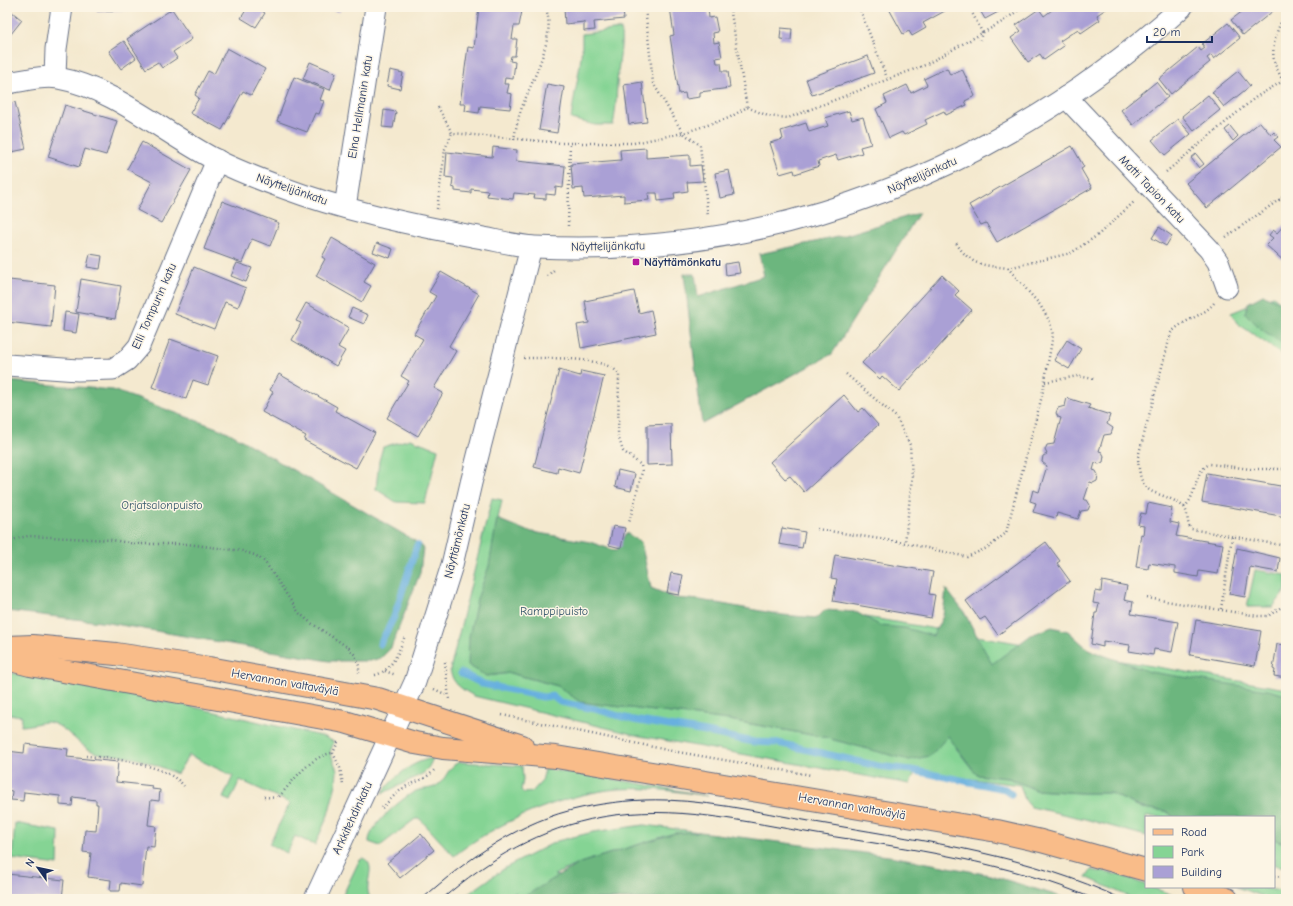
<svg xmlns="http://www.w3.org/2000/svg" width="1293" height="906" font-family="'Comic Neue',sans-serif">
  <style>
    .green { fill: #85d494; stroke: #508279; fill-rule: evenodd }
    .forest { fill: #6cb67e; stroke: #44726e }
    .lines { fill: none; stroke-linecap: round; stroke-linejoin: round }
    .stream { stroke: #68b0df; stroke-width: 7 }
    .building { fill: #aaa0d5 }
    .minor-casing { stroke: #677086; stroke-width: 23 }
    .major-casing { stroke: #677086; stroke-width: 24 }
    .path { stroke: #677086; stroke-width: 2.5; stroke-dasharray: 1 3; stroke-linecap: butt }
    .minor { stroke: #fff; stroke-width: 21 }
    .major { stroke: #f9bc89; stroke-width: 22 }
    .tram { stroke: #1b2f5e; stroke-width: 1 }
    .poi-dot { fill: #b5179e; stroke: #fcf5e5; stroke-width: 1.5 }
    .labels { text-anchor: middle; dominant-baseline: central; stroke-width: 3; stroke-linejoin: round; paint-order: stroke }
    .street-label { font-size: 12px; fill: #1b2f5e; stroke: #fcf5e5 }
    .poi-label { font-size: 12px; font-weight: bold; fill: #1b2f5e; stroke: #fcf5e5; text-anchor: start }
    .park-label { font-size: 12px; fill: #36586c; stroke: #fcf5e5 }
  </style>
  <rect width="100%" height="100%" fill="#fcf5e5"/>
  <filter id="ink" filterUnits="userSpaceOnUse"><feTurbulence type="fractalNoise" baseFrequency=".025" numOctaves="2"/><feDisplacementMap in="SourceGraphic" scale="8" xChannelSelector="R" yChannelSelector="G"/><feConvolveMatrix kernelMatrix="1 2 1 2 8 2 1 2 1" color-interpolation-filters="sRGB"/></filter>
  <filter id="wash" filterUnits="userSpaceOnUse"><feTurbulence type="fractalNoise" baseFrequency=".012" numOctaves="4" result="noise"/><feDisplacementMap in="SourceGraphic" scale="16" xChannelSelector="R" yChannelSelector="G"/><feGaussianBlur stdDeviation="0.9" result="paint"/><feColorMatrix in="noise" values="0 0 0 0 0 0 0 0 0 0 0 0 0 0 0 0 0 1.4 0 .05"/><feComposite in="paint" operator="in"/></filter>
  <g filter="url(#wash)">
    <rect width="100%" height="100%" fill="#f4e9cf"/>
    <g class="green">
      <path d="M621 29C622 45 620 56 618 72 616 90 617 107 613 125H595L571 119C574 91 583 63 582 34Z"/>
      <polygon points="1273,296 1286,306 1286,357 1237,323 1231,313"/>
      <polygon points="410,439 438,449 425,503 396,502 376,489 379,461 383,447"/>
      <path d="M492 498 502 500 496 528 634 593 822 625 825 610 1286 689V805L956 748 977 775 1009 778 1036 790 1081 793H1110L1142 808 1166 811 1174 817H1146V836L1085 819 1031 807 1025 800 1020 785 915 772 910 784 640 736 474 696C462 689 453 685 450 670ZM480 593 862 747 823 737 729 720 581 702 558 686 510 673 486 676Z"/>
      <polygon points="1255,570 1286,575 1286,590 1273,607 1247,607"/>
      <path d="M7 672 189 706 325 737 334 742 330 752 337 770 336 784 328 815 315 845 295 836 287 853 269 844 290 803 240 780 230 801 223 798 233 776 189 755 177 774C161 767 145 760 128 757 118 754 107 756 97 753 79 748 63 721 45 722 37 723 30 726 21 726L22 716 7 714Z"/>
      <path d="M433 758C431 763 428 769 425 772 423 774 385 793 382 793 395 776 411 762 433 758Z"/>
      <path d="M460 762 522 766 523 780 521 790 524 793 532 792 542 781 545 769 631 782 708 796C677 791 640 786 608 790 558 797 493 824 454 856L420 819H415L380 846 369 842C368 827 403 797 416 791 424 788 432 790 439 784 448 776 448 766 460 762Z"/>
      <polygon points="15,823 59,831 58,865 12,859"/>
      <polygon points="644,825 700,832 675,833 580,863 554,875 693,899 511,899 516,892 507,899 461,899 505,868 557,841 593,832"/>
      <polygon points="1274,839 1286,844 1286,867 1274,865"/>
      <path d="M363 858C375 864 368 876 368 886 367 890 369 895 370 899H341L359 861Z"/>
      <polygon points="1091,870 1120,875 1146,885 1146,887 1151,887 1183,899 1134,899 1086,877"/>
      <polygon points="1236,887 1258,887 1286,892 1286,899 1271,899"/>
    </g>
    <g class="forest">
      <polygon points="919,213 832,354 702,424 684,274 695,274 698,297 764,276 759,254 842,236"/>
      <polygon points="1263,295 1286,304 1286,346 1261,329 1245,313 1248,303"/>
      <polygon points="7,381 113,390 228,432 415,541 423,548 420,573 391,648 381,658 370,661 329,661 109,623 7,611"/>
      <polygon points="497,519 527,531 590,542 616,551 626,533 641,542 651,588 675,598 700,600 783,615 817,618 825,610 856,612 881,626 905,628 933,636 943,616 946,589 964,612 992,664 1031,635 1052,627 1068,631 1089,650 1150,672 1268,690 1286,695 1286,844 1274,839 1274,817 1174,817 1166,811 1142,808 1110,793 1081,793 1036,790 1009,778 977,775 948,736 930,756 909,760 823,737 729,720 580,702 558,686 510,673 486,676 468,665 469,637 477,599 489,566"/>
      <polygon points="700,832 896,857 990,875 1068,899 520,899 580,863 675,833"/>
    </g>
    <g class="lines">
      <g class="stream">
        <polyline points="380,644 394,617 417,545"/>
        <polyline points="461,673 483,684 543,697 552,696 560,702 595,709 633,720 706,732 754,742 778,743 878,766 911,770 1005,789 1011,794"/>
      </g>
    </g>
    <g id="blocks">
      <g class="building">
        <polygon points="96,7 133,7 133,10 97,11"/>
        <polygon points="248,7 256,7 265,13 256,27 241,18"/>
        <polygon points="318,7 340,7 340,12"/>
        <polygon points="479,7 516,7 516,10 522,11 519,26 514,26 512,39 517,39 515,56 511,56 510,61 515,62 513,79 505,78 504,84 509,84 507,93 512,94 510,109 480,106 479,113 465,111 466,104 460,104 468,47 474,48"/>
        <polygon points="564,7 637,7 637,9 623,11 624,19 594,22 595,30 584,31 584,22 565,24"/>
        <polygon points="670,7 708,7 709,18 715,17 718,32 713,33 714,43 719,42 722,57 716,58 717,63 721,63 722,71 728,71 730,88 700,92 700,97 686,99 685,93 679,94 670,36 674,35"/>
        <polygon points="888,7 952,7 923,23 926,28 912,36 909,31 903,34"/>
        <polygon points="978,7 1001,7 1002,10 985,19"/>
        <polygon points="1056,7 1109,7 1097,15 1100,20 1081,33 1078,29 1060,41 1064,46 1044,60 1040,54 1028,62 1011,38 1021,31 1016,25 1039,9 1044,16"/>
        <polygon points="1248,7 1278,7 1243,35 1231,20"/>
        <polygon points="7,8 22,20 7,39"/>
        <polygon points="172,9 192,39 173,52 177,58 162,68 158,62 146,69 127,39"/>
        <polygon points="1228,23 1240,38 1214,59 1211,55 1207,58 1210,62 1171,94 1159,79 1198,47 1201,51 1205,48 1202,44"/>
        <polygon points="781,28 792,29 791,40 780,39"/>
        <polygon points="124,41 136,58 121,69 109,51"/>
        <polygon points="227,48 265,69 251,95 243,91 222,130 190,113 199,98 195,95 208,71 214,74"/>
        <polygon points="868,56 874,73 812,95 806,79"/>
        <polygon points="310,62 336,73 330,90 303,79"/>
        <polygon points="947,68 950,75 962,69 975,96 965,101 967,105 946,115 944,111 925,120 927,124 904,135 902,132 889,138 876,109 887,103 884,96 907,85 911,93 927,85 924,79"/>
        <polygon points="390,70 403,73 400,89 387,86"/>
        <polygon points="1238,71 1250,86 1224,107 1212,92"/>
        <polygon points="294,77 324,89 320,100 324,101 319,114 315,113 307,132 277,121"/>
        <polygon points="642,82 647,122 629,124 624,85"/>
        <polygon points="1156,82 1168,97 1133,125 1121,110"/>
        <polygon points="547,84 564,87 557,133 539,130"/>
        <polygon points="1208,95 1220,110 1194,131 1182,116"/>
        <polygon points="15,102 26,149 7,153 7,104"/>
        <polygon points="65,105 117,121 106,155 85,149 79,167 48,157"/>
        <polygon points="384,110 396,112 393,128 382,127"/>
        <polygon points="849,111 852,120 863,117 871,144 860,147 862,153 838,160 836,155 818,161 819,166 795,174 794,170 780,174 770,143 783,139 781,131 806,123 809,132 828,126 825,118"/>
        <polygon points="1178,119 1191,134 1165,155 1152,140"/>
        <polygon points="1260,122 1271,135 1274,132 1278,137 1274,140 1281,147 1207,208 1186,183"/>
        <polygon points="1230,126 1238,136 1233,141 1225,130"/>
        <polygon points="142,142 191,170 161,223 137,210 152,182 127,169"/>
        <polygon points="1072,146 1084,167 1081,169 1092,188 997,242 986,223 981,225 969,205"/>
        <polygon points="493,147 517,150 516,161 565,166 563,188 556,187 555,195 546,194 546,199 534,198 535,195 514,193 513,199 487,196 488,191 471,189 471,193 455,191 455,188 452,187 453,178 445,177 447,152 492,157"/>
        <polygon points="646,148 646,158 690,155 690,166 701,165 703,181 687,182 688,191 674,193 675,199 658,201 657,193 648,193 649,200 624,202 624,195 584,198 583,188 573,189 571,164 621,160 620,150"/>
        <polygon points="1196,154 1204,164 1199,168 1191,158"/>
        <polygon points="729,170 734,195 720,198 715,173"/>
        <polygon points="222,201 279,223 270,246 252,239 242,263 204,249"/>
        <polygon points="1286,223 1286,263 1266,245 1273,238 1269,235 1273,230 1277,233"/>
        <polygon points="1159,227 1172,236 1166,246 1152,238"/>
        <polygon points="332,238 375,263 364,282 371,286 362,302 316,276 325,259 322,257"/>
        <polygon points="377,243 393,249 390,258 373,252"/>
        <polygon points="90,254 102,256 100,269 87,267"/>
        <polygon points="738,262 740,273 726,275 725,264"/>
        <polygon points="237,263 252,268 246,282 231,276"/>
        <polygon points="194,267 246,288 238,307 225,302 214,329 175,314"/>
        <polygon points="441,272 479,294 449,346 456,351 434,388 443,393 418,436 387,418 409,381 401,376 423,339 414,334 436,296 429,292"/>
        <polygon points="942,275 959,291 955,295 972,310 899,391 882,376 880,379 862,363"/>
        <polygon points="81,279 121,286 115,319 76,312"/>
        <polygon points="9,280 55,285 51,327 7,322"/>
        <polygon points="634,291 639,313 651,310 656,333 581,348 577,325 589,323 585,301"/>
        <polygon points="306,303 349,328 338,347 345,351 336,366 292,340 301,323 296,321"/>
        <polygon points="352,308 368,315 364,324 348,317"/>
        <polygon points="65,312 79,314 76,333 63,331"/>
        <polygon points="170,339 218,356 208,385 193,380 186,399 152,387"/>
        <polygon points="1067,340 1081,349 1069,369 1054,360"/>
        <polygon points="559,370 580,376 581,371 604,376 579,473 558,467 557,473 534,467"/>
        <polygon points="279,374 337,407 335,411 375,433 356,468 304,440 306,436 262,412 273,392 270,390"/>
        <polygon points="844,395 858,412 863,408 878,425 804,492 790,476 785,479 770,462"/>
        <polygon points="1067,398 1090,405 1088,408 1110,415 1107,424 1113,428 1111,434 1104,435 1099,451 1102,452 1104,456 1103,462 1099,464 1095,463 1093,470 1096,471 1098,475 1097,481 1093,483 1090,482 1084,500 1087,500 1090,505 1088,510 1081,511 1078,519 1057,513 1056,518 1033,512 1036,503 1030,501 1033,490 1039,492 1047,466 1042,462 1043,456 1047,454 1045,450 1047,445 1054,444 1061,418 1058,417 1056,413 1058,408 1065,406"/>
        <polygon points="671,424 672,464 647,465 647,425"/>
        <polygon points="618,470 635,474 631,491 615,487"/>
        <polygon points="1207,473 1286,487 1286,517 1202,502"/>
        <polygon points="1148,503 1172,508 1170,522 1179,524 1176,536 1223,544 1218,574 1199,571 1198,577 1175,573 1175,567 1149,563 1148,569 1136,567 1141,534 1143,535 1144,526 1138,525 1141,513 1146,514"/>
        <polygon points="613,526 625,528 621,548 609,545"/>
        <polygon points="782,528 805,532 802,548 779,544"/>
        <polygon points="1046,542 1060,561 1057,563 1070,581 998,635 985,617 980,620 966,601"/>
        <polygon points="1237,548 1280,558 1278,572 1250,567 1245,597 1229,594"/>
        <polygon points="835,555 933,572 929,594 935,595 931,618 833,601 837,579 831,578"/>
        <polygon points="671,573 683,575 679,595 667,593"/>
        <polygon points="1102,581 1127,586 1124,600 1133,602 1131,614 1178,622 1172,652 1154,649 1153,655 1129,651 1130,645 1103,641 1103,647 1091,644 1095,613 1097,613 1099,604 1093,603 1095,591 1101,592"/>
        <polygon points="1196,620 1261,631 1255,666 1190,655"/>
        <polygon points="1277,644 1286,645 1286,678 1274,676 1275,670 1273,669"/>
        <polygon points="25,744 68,749 67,757 118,762 116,782 153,786 152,789 160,790 159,801 151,800 148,825 156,826 154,847 146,846 142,886 121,883 120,891 110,891 111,880 88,877 91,853 83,852 85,830 96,831 98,804 96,804 96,800 73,797 72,806 60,805 60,796 24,792 23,801 11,800 12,791 7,790 7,751 24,753"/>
        <polygon points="421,834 434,850 400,878 387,863"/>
        <polygon points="7,874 64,880 62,899 7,898"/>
      </g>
    </g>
  </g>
  <g filter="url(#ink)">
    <use href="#blocks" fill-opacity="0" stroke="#677086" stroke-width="1"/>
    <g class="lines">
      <g class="minor-casing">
        <g id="minor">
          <polyline points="55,77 56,49 62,7"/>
          <path d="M7 83C23 81 42 75 58 78 114 88 165 134 216 160 236 170 259 179 281 187 342 210 408 224 472 236 493 239 514 246 535 247 777 259 1003 168 1182 7"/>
          <polyline points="1066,97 1209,249 1218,262 1227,287"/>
          <polyline points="345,207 376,7"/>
          <polyline points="7,365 78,370 113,369 127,360 139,346 217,160"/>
          <polyline points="315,899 415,682 452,565 471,483 531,247"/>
        </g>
      </g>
      <g class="major-casing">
        <g id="major">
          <polyline points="7,647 33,646 116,654 209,668 378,699 522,746"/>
          <polyline points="7,659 30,665 345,722 415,743 443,748 556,757 997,831 1041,841 1146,870"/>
          <polyline points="1195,887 1227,899"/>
        </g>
      </g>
      <g class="path">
        <polyline points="645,7 653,83 683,133 700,145 708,217"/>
        <polyline points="730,7 747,107"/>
        <polyline points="859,7 887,78"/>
        <polyline points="969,7 982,32 980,40"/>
        <path d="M1283 81C1280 75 1276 68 1274 61 1271 45 1278 26 1286 13"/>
        <polyline points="438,107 452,133 562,143 634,143 683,133 729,118 747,107 768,116 788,118 925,65 1002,22 1023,7"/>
        <path d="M514 140C515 132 517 124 519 116 528 86 559 37 545 7"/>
        <polyline points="1166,172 1256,97 1283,81 1286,86"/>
        <polyline points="1279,200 1286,199"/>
        <polyline points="437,209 445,149 452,133"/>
        <polyline points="568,226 570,142"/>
        <polyline points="1226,237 1286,195"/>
        <polyline points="1008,268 1071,253 1098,235 1135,201"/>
        <polyline points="547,276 555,269"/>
        <path d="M1214 303C1203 317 1183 319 1171 333L1138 457C1140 503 1157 486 1184 507 1189 514 1186 523 1191 529L1286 546"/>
        <path d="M524 358C543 358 611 356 619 375L618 436 623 451 641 465 642 472 629 523"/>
        <polyline points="846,374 896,417 910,445 912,477 905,543"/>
        <polyline points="1045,382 1078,376 1094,379"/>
        <path d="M1184 507C1198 496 1192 472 1210 464L1251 469H1286"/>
        <path d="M817 529 905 543 967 557 989 547 1006 533 1042 396 1053 335 1050 322 1040 305 1008 268C981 265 970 266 955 241"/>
        <polyline points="7,541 28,536 112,540 135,544 187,544 242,551 255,555 265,562 299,613 311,623 349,648 355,655 359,666 359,673"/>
        <polyline points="1147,598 1258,616 1268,616 1286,604"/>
        <polyline points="1221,609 1232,537"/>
        <polyline points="445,662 449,699"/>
        <polyline points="385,671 396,675"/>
        <path d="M375 675C392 671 399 651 405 636"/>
        <polyline points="434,689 447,695"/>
        <polyline points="502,715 672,751 811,775"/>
        <polyline points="338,742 333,753 340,768 343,785"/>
        <path d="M86 756C113 758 166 764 184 786"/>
        <path d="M264 797 278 798C292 782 311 755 333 753"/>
        <path d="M382 808C389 801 396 793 405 787 416 781 426 780 435 769"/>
        <polyline points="1274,876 1286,877"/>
      </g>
      <use href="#minor" class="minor"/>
      <use href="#major" class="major"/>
      <g class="tram">
        <path d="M422 899C467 859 521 820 581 808 609 802 638 799 666 800 721 802 777 816 832 825 931 842 1030 856 1122 899"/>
        <path d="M442 899C488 859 541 828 602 817 674 804 746 822 817 834 911 849 1006 861 1094 899"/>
      </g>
    </g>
  </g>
  <rect class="poi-dot" x="632" y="258" width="8" height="8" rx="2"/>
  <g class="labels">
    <g class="street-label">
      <text transform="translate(360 107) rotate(-81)">Elna Hellmanin katu</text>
      <text transform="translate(922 175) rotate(-24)">Näyttelijänkatu</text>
      <text transform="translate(292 189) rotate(19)">Näyttelijänkatu</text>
      <text transform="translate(1152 189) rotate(46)">Matti Tapion katu</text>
      <text transform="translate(608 246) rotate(-1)">Näyttelijänkatu</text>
      <text transform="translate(154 306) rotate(-66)">Elli Tompurin katu</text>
      <text transform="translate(457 541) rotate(-76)">Näyttämönkatu</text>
      <text transform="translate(285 682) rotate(10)">Hervannan valtaväylä</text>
      <text transform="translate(852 806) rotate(10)">Hervannan valtaväylä</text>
      <text transform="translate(352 818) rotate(-65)">Arkkitehdinkatu</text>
    </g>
    <g class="poi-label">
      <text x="644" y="262">Näyttämönkatu</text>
    </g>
    <g class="park-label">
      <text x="162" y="505">Orjatsalonpuisto</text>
      <text x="554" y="611">Ramppipuisto</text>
    </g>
  </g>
  <rect width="1293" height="906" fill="none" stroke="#fcf5e5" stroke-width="24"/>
  <rect x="1145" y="816" width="130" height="72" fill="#fcf5e5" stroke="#a2a6af"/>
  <rect x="1153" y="829" width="20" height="6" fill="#f9bc89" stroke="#a2a6af"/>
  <text x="1181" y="836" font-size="12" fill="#1b2f5e">Road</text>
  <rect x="1153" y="846" width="20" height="12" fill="#85d494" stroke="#a2a6af"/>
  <text x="1181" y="856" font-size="12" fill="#1b2f5e">Park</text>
  <rect x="1153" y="866" width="20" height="12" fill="#aaa0d5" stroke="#a2a6af"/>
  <text x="1181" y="876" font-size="12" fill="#1b2f5e">Building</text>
  <g transform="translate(38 868) rotate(303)" stroke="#fcf5e5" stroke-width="3" paint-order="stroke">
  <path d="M0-3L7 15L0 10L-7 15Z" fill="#1b2f5e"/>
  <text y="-6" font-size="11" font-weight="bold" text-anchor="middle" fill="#1b2f5e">N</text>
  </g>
  <path d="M1147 36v6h65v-6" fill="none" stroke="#1b2f5e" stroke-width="2"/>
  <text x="1153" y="36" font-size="12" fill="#1b2f5e" stroke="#fcf5e5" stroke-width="3" paint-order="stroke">20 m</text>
</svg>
